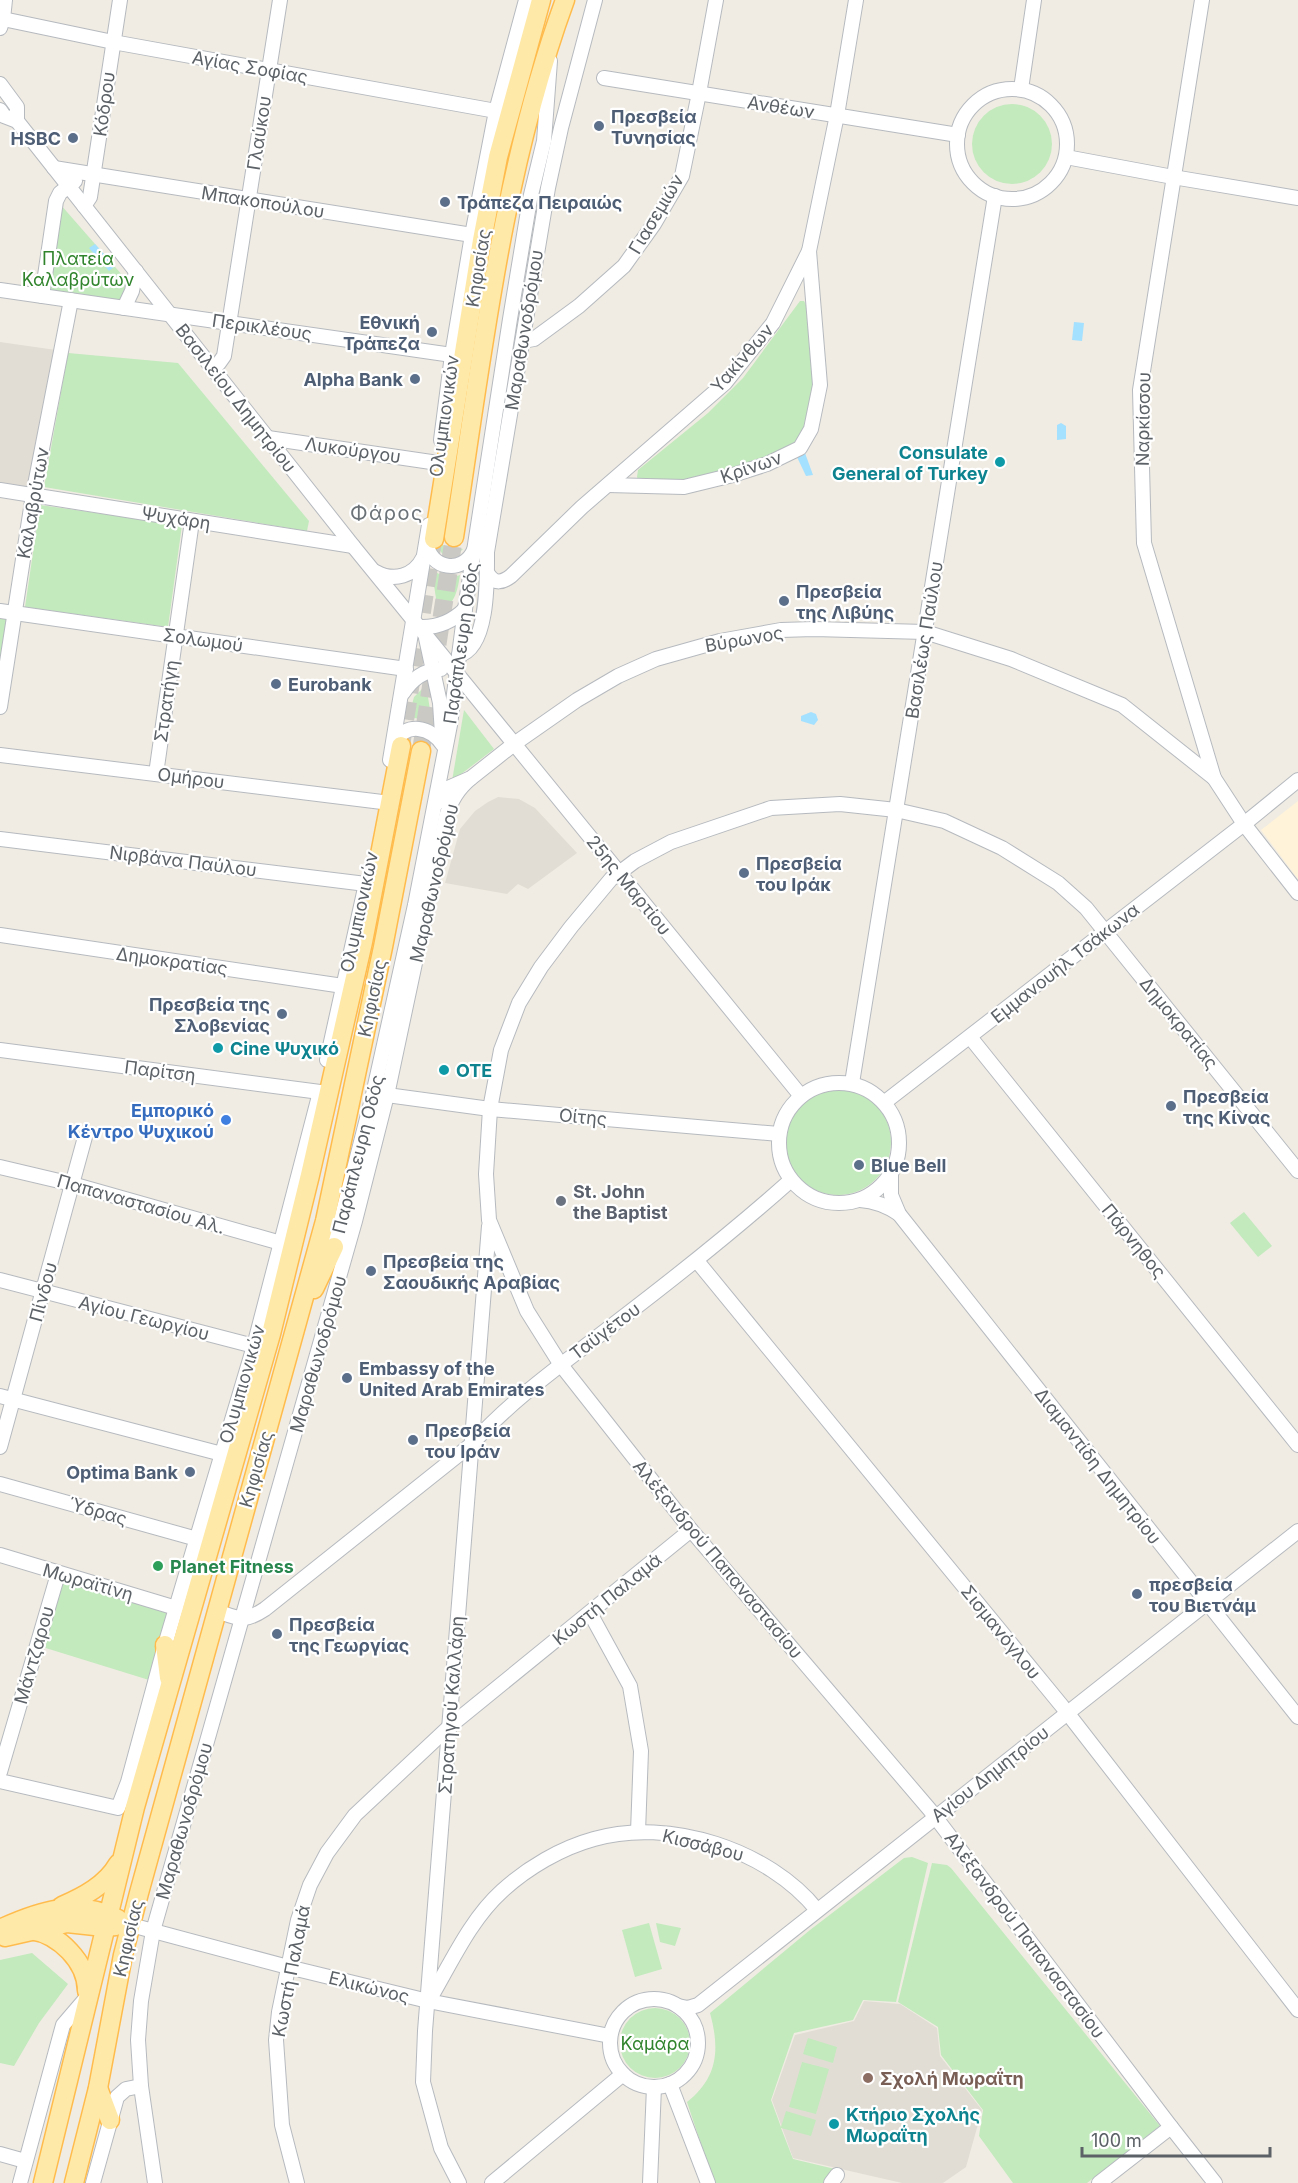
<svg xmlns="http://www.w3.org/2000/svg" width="1298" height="2183" font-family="Inter,sans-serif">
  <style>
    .commercial { fill: #fff3d9 }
    .education { fill: #e2ddd4 }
    .green { fill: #c2eabd }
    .water { fill: #a4e0ff }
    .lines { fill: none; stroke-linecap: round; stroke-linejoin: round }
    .major-tunnel { stroke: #cbc9c4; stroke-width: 18; stroke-dasharray: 18 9; stroke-linecap: butt }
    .minor-casing { stroke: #b6babf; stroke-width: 16 }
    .major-casing { stroke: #ffbc4d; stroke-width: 21 }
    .minor { stroke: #fff; stroke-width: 14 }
    .major { stroke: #ffe9a9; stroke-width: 18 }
    .service-dot { fill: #5c6f8a; stroke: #fff; stroke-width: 2 }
    .culture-dot { fill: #0f9aa8; stroke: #fff; stroke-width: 2 }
    .shop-dot { fill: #3f7fe0; stroke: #fff; stroke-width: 2 }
    .worship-dot { fill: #6b7280; stroke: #fff; stroke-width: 2 }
    .leisure-dot { fill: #2e9e5b; stroke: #fff; stroke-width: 2 }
    .education-dot { fill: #8d6e63; stroke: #fff; stroke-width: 2 }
    .labels { text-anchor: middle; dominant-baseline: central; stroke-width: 4.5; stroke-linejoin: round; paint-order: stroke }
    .street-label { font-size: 18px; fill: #5b6166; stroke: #fff }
    .service-label { font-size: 18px; font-weight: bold; fill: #4e5e75; stroke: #fff; text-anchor: start }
    .park-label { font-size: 18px; fill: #30842c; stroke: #fff }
    .culture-label { font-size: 18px; font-weight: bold; fill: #0d838f; stroke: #fff; text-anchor: start }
    .shop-label { font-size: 18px; font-weight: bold; fill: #366cbe; stroke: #fff; text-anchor: end }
    .worship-label { font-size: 18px; font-weight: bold; fill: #5b616d; stroke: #fff; text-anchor: start }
    .leisure-label { font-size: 18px; font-weight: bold; fill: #27864d; stroke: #fff; text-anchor: start }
    .education-label { font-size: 18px; font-weight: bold; fill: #785e54; stroke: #fff; text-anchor: start }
    .neighbourhood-label { font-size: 20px; letter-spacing: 1.5px; fill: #6c7378; stroke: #fff }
  </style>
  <rect width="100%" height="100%" fill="#f0ece3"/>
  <polygon class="commercial" points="1298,801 1298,879 1261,830"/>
  <g class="education">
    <polygon points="0,342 56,350 30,487 0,483"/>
    <polygon points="498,797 519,799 535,808 577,853 528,889 518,884 507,894 445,883 460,829 475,811 488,802"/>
    <polygon points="864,2001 900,2004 937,2028 940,2056 982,2110 966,2167 943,2183 902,2183 793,2158 772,2100 795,2035 854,2021"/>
  </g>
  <g class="green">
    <circle cx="1012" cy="144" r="40"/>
    <polygon points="60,204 130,284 122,302 46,291"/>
    <path d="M800 301H804L807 307C812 345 825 414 794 445 782 458 752 463 734 468 698 479 678 484 639 481L637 477 638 470 708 413 743 378Z"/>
    <polygon points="68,353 178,363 309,521 307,531 44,487"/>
    <polygon points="40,505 182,525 168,627 25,607"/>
    <polygon points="436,544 463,549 456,556 443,555"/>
    <path d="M434 571C443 577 449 579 460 575 457 593 455 604 438 612L434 585Z"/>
    <polygon points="0,618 10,620 0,684"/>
    <polygon points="426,685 432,722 415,718 408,720 414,697"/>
    <polygon points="464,710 494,749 452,781"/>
    <circle cx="838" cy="1142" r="53"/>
    <polygon points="1244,1212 1272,1246 1258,1257 1230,1223"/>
    <polygon points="58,1574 176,1608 149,1680 36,1645"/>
    <path d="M912 1857 928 1863 896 2002 863 2000 853 2020 794 2033 771 2100 781 2127 786 2111 816 2120 811 2136 781 2128 793 2159 839 2170 830 2183H714L687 2102C718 2078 720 2049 710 2013L810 1930 904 1858Z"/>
    <polygon points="932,1863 947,1865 951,1868 1160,2126 1087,2183 1013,2183 979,2136 983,2110 941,2055 938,2027 898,2002"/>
    <polygon points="649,1923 662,1969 635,1977 622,1930"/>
    <polygon points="656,1923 681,1928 675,1946 660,1942"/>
    <polygon points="32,1953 68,1984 39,2023 14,2066 0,2063 0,1960"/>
    <circle cx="655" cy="2043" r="35"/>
    <polygon points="808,2038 837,2047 833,2063 803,2054"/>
    <polygon points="802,2062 829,2069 816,2114 789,2107"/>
  </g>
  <g class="water">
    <polygon points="95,244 115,266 109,271 89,248"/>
    <polygon points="1074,322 1084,323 1082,341 1072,340"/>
    <polygon points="1061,423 1066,426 1066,439 1057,440 1057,425"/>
    <polygon points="805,453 813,475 806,476 797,457"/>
    <polygon points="811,712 816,714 818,720 814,725 801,721 801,716"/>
  </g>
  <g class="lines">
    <g class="major-tunnel">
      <polyline points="401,746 433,541"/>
      <polyline points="421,751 454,537"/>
    </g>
    <g class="minor-casing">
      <g id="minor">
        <polyline points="1202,0 1140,390 1144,543 1214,778 1244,824 1298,893"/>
        <polyline points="3,19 113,42 496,111"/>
        <polyline points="0,28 3,19 5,0"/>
        <polyline points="604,78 958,135"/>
        <polyline points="0,84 17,107 17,121"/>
        <polyline points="1021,89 1034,0"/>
        <circle cx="1012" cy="144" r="55"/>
        <polyline points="0,110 4,116 17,121 353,546 801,1096"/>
        <polyline points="1066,157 1173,177 1298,198"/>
        <polyline points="54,168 472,235"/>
        <polyline points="84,206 90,197 120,0"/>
        <polyline points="0,290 452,355"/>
        <polyline points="42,296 56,201 60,193 75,181"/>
        <polyline points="124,308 132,291 136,271"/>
        <polyline points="523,341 534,339 579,306 624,266 654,224 682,176 699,93 716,0"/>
        <polyline points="213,368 219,363 224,356 280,0"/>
        <polyline points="268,438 438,463"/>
        <polyline points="441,440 452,355 472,235 496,111 526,0"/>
        <polyline points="608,485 684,487 733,475 767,464 800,448 811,429 820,385 809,251"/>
        <polyline points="0,490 353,546"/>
        <path d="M427 543C429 569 463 575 474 550"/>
        <path d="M376 572C394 582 414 576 423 558"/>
        <path d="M488 574C495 585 503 582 511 576L582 507 725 383 773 323 809 251 837 115 856 0"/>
        <polyline points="0,611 406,669"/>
        <path d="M419 627C438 628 452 622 465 609"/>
        <polyline points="426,638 440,703 442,734"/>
        <path d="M459 655C489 648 487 577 487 552L548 188 561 128 595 0"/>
        <path d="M403 693C412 679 424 670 441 669"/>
        <polyline points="0,707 33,495 71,300"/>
        <path d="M394 743C406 721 431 727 443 745"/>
        <polyline points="0,755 382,802"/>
        <polyline points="390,760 429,525"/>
        <polyline points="156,774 192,521"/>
        <polyline points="437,803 448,788 471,778 514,744 577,700 618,676 656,659 720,641 781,630 814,629 925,632 1011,659 1122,705 1214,778"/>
        <polyline points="0,839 366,884"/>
        <polyline points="0,935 343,986"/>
        <polyline points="970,1037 1298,1445"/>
        <polyline points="0,1050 320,1092"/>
        <polyline points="327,1060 365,888"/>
        <circle cx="839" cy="1143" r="60"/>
        <polyline points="852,1083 995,196"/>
        <polyline points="387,1095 490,1109 779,1134"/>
        <polyline points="885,1102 1244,824 1298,780"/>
        <polyline points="0,1167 72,1184 281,1243"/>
        <polyline points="891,1174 891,1195 899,1214 1298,1717"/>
        <path d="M860 1200C875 1201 886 1205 899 1214"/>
        <polyline points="334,1247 372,1099 415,905 450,725 465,609 510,319 530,199 544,141 550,61"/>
        <polyline points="697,1261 1062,1706 1298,2010"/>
        <polyline points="0,1280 254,1346"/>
        <polyline points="0,1396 222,1454"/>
        <polyline points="0,1447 85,1137"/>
        <polyline points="0,1484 197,1539"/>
        <polyline points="0,1555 176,1608"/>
        <path d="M217 1611C239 1619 244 1623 265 1609L472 1444C514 1397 568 1360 618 1321 677 1276 735 1230 791 1180"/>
        <polyline points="590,1613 630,1686 641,1751 638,1832"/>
        <polyline points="0,1772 58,1574"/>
        <polyline points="0,1781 118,1808 128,1782 165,1645 254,1346 319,1096"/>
        <polyline points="131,1925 288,1967 428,2001 610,2036"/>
        <path d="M431 1997C452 1961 471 1919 502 1891 527 1868 561 1848 594 1839 669 1817 769 1850 817 1910"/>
        <circle cx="654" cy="2043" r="44"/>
        <polyline points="678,2006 688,2008 698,2005 1298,1531"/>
        <polyline points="670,2084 708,2183"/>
        <polyline points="0,2154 25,2161"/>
        <polyline points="20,2183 63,2025 87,1997"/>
        <polyline points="93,2183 117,2097 126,2089 141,2086"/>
        <path d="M155 2183 141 2086 138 2040 141 2001 153 1931 355 1221 387 1095 446 817C451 800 458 789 471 778"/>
        <polyline points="297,2183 282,2125 276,2040 279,2012 298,1920 310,1885 327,1853 355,1815 450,1726 691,1530"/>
        <polyline points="459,2183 441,2148 423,2082 425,2031 489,1226"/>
        <polyline points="492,2183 623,2074"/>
        <polyline points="650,2183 654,2087"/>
        <polyline points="831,2183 837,2175"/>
        <polyline points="1099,2183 1171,2127"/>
        <polyline points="1215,2183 1171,2127 930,1810 691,1530 561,1365 527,1311 489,1220 486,1174 490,1109 501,1050 519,1003 541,967 571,927 611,879 635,861 671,842 771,808 840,804 896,810 944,821 1002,848 1058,883 1086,908 1298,1171"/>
      </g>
    </g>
    <g class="major-casing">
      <g id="major">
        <path d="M454 537C482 357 502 172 565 0"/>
        <polyline points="434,539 482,240 498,157 541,0"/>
        <polyline points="314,1289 334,1247"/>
        <polyline points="165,1645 169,1678"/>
        <path d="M62 1906C83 1897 106 1885 118 1864"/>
        <path d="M0 1929C39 1911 78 1898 118 1919"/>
        <path d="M31 1930C59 1934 87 1962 87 1991"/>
        <polyline points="5,1937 67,1923 104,1927 116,1926"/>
        <polyline points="98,2088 110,2120"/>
        <polyline points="43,2183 135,1807 271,1334 310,1175 363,942 401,746"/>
        <polyline points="74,2183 98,2088 123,1955 139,1893 325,1221 383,947 421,751"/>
      </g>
    </g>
    <use href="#minor" class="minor"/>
    <use href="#major" class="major"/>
  </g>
  <g class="service-dot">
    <circle cx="599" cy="126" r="6"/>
    <circle cx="73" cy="138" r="6"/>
    <circle cx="445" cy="202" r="6"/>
    <circle cx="432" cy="332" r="6"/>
    <circle cx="415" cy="379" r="6"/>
    <circle cx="784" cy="601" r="6"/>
    <circle cx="276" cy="684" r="6"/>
    <circle cx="744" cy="873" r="6"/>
    <circle cx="282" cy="1014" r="6"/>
    <circle cx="1171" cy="1106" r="6"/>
    <circle cx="859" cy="1165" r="6"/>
    <circle cx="371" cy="1271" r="6"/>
    <circle cx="347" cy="1378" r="6"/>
    <circle cx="413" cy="1440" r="6"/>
    <circle cx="190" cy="1472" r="6"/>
    <circle cx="1137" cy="1594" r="6"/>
    <circle cx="277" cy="1634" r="6"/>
  </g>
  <g class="culture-dot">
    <circle cx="1000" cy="462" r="6"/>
    <circle cx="218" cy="1048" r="6"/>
    <circle cx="444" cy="1070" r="6"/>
    <circle cx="834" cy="2124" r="6"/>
  </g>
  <circle class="shop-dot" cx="226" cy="1120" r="6"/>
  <circle class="worship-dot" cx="561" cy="1201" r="6"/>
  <circle class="leisure-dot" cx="158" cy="1566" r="6"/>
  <circle class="education-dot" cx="868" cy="2078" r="6"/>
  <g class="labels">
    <g class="street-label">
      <text transform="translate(250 67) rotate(10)">Αγίας Σοφίας</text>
      <text transform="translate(104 104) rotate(-82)">Κόδρου</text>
      <text transform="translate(781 107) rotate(9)">Ανθέων</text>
      <text transform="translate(259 133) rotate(-81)">Γλαύκου</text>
      <text transform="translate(263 202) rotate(9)">Μπακοπούλου</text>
      <text transform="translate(656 214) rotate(-59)">Γιασεμιών</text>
      <text transform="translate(478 268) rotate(-81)">Κηφισίας</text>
      <text transform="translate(262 327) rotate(8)">Περικλέους</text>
      <text transform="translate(524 330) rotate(-81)">Μαραθωνοδρόμου</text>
      <text transform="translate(742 358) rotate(-49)">Υακίνθων</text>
      <text transform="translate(236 398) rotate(52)">Βασιλείου Δημητρίου</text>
      <text transform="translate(444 416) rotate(-82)">Ολυμπιονικών</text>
      <text transform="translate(1143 419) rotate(-89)">Ναρκίσσου</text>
      <text transform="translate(353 450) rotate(8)">Λυκούργου</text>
      <text transform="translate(751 467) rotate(-19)">Κρίνων</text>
      <text transform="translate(33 503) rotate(-80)">Καλαβρύτων</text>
      <text transform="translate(176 518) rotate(9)">Ψυχάρη</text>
      <text transform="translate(744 639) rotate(-10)">Βύρωνος</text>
      <text transform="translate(203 640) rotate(8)">Σολωμού</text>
      <text transform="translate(924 640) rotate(-81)">Βασιλέως Παύλου</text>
      <text transform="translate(461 643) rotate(-82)">Παράπλευρη Οδός</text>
      <text transform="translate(166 701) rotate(-82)">Στρατήγη</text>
      <text transform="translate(191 778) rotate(7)">Ομήρου</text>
      <text transform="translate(183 861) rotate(7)">Νιρβάνα Παύλου</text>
      <text transform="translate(434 883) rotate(-77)">Μαραθωνοδρόμου</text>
      <text transform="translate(629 885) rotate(51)">25ης Μαρτίου</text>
      <text transform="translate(359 912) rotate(-78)">Ολυμπιονικών</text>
      <text transform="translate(172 961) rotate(8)">Δημοκρατίας</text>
      <text transform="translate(1065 963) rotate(-38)">Εμμανουήλ Τσάκωνα</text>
      <text transform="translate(372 998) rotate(-78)">Κηφισίας</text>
      <text transform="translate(1179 1023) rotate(51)">Δημοκρατίας</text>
      <text transform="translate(160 1071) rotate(7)">Παρίτση</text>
      <text transform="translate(583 1117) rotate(5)">Οίτης</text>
      <text transform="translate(358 1154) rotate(-76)">Παράπλευρη Οδός</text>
      <text transform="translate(141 1204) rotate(16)">Παπαναστασίου Αλ.</text>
      <text transform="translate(1134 1241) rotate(51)">Πάρνηθος</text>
      <text transform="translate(43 1292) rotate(-75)">Πίνδου</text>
      <text transform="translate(144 1318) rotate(14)">Αγίου Γεωργίου</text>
      <text transform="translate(605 1331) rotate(-37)">Ταϋγέτου</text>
      <text transform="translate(318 1354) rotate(-74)">Μαραθωνοδρόμου</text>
      <text transform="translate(242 1384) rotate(-74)">Ολυμπιονικών</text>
      <text transform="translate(1098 1466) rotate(52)">Διαμαντίδη Δημητρίου</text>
      <text transform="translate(256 1469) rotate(-74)">Κηφισίας</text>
      <text transform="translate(98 1511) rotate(16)">Ύδρας</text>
      <text transform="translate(718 1559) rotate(50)">Αλέξανδρού Παπαναστασίου</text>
      <text transform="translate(88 1582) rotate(16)">Μωραϊτίνη</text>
      <text transform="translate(607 1599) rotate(-39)">Κωστή Παλαμά</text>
      <text transform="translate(1001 1632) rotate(51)">Σισμανόγλου</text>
      <text transform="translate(34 1655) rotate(-74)">Μάντζαρου</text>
      <text transform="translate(451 1705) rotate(-86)">Στρατηγού Καλλάρη</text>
      <text transform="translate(990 1774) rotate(-38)">Αγίου Δημητρίου</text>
      <text transform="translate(184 1821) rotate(-74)">Μαραθωνοδρόμου</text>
      <text transform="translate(703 1845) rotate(14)">Κισσάβου</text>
      <text transform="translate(1025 1935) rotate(53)">Αλέξανδρού Παπαναστασίου</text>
      <text transform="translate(128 1938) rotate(-77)">Κηφισίας</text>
      <text transform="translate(291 1971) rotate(-79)">Κωστή Παλαμά</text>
      <text transform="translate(369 1987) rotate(14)">Ελικώνος</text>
    </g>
    <g class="service-label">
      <text x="611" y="116">Πρεσβεία<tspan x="611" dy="21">Τυνησίας</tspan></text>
      <text x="61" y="138" text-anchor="end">HSBC</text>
      <text x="457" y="202">Τράπεζα Πειραιώς</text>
      <text x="420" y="322" text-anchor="end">Εθνική<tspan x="420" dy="21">Τράπεζα</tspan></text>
      <text x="403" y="379" text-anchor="end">Alpha Bank</text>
      <text x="796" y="591">Πρεσβεία<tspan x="796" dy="21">της Λιβύης</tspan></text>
      <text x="288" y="684">Eurobank</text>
      <text x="756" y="863">Πρεσβεία<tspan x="756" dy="21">του Ιράκ</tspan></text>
      <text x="270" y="1004" text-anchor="end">Πρεσβεία της<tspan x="270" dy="21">Σλοβενίας</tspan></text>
      <text x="1183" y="1096">Πρεσβεία<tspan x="1183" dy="21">της Κίνας</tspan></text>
      <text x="871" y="1165">Blue Bell</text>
      <text x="383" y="1261">Πρεσβεία της<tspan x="383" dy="21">Σαουδικής Αραβίας</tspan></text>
      <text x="359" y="1368">Embassy of the<tspan x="359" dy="21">United Arab Emirates</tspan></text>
      <text x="425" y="1430">Πρεσβεία<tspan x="425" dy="21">του Ιράν</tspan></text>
      <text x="178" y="1472" text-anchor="end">Optima Bank</text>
      <text x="1149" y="1584">πρεσβεία<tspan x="1149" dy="21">του Βιετνάμ</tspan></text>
      <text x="289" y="1624">Πρεσβεία<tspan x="289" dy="21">της Γεωργίας</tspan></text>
    </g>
    <g class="park-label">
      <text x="78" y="258">Πλατεία<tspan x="78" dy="21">Καλαβρύτων</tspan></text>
      <text x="655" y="2043">Καμάρα</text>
    </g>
    <g class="culture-label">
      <text x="988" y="452" text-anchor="end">Consulate<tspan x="988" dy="21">General of Turkey</tspan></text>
      <text x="230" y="1048">Cine Ψυχικό</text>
      <text x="456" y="1070">ΟΤΕ</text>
      <text x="846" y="2114">Κτήριο Σχολής<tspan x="846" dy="21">Μωραΐτη</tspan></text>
    </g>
    <g class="shop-label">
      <text x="214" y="1110">Εμπορικό<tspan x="214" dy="21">Κέντρο Ψυχικού</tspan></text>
    </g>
    <g class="worship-label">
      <text x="573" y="1191">St. John<tspan x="573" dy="21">the Baptist</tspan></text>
    </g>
    <g class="leisure-label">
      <text x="170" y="1566">Planet Fitness</text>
    </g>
    <g class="education-label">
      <text x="880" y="2078">Σχολή Μωραΐτη</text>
    </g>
    <g class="neighbourhood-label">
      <text x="387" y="513">Φάρος</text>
    </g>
  </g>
  <path d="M1082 2147v9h188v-9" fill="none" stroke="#5b6166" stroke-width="3"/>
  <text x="1091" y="2147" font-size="18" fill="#5b6166" stroke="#ffffff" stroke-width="4.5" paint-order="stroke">100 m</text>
</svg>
